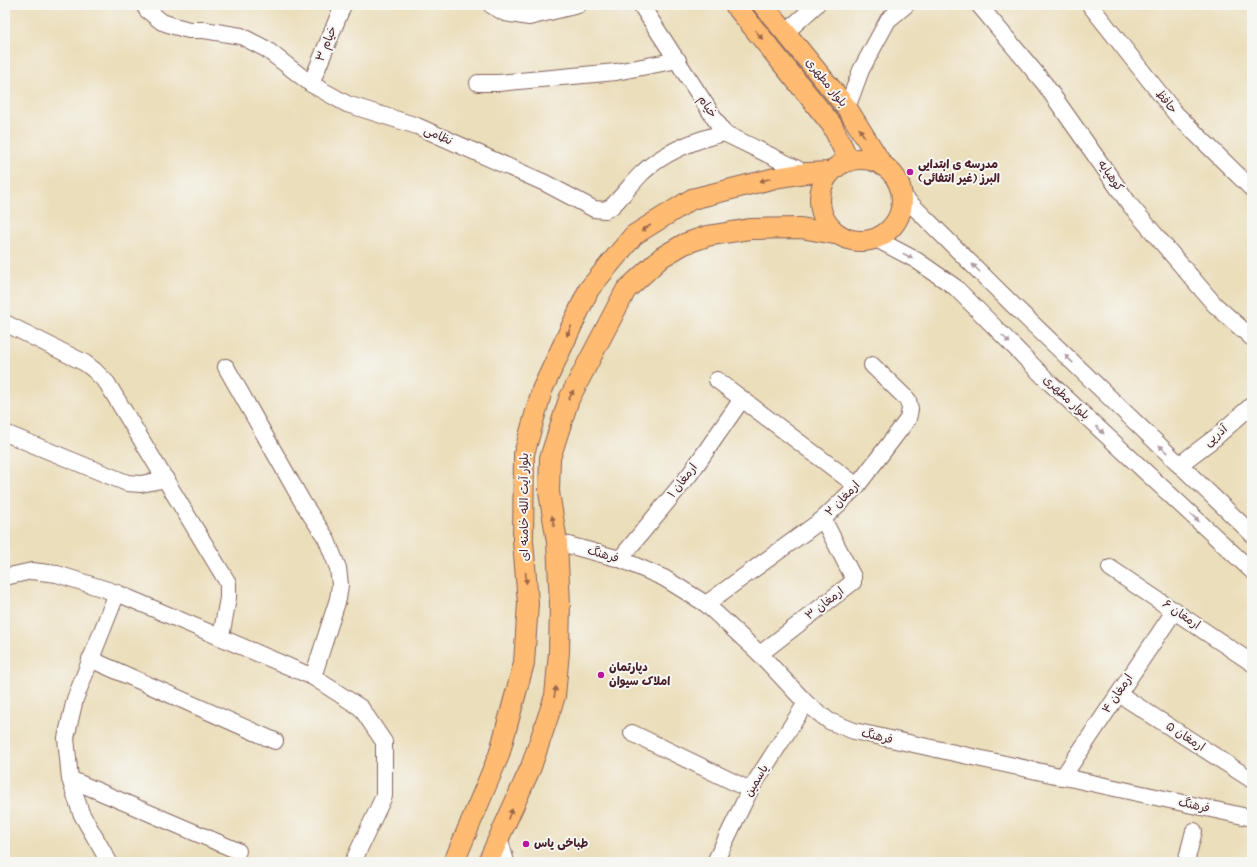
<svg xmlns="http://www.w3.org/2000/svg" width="1257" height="867" font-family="Mynerve,'Playpen Sans Arabic',sans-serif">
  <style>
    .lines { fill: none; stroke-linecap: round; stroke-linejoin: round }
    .minor-casing { stroke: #82625d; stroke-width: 18 }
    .major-casing { stroke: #82625d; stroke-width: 22 }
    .minor { stroke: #fff; stroke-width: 16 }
    .major { stroke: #ffbb71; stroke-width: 20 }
    .oneway { fill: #9b654a }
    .oneway2 { fill: #ae9aa0 }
    .poi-dot { fill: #b5179e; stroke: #f6f6f2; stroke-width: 1.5 }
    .labels { text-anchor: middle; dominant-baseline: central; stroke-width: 4; stroke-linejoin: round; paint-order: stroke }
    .street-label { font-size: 12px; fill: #4a1f2b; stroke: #f6f6f2 }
    .poi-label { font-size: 12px; font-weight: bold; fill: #4a1f2b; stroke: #f6f6f2; text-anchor: start }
  </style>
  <rect width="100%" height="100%" fill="#f6f6f2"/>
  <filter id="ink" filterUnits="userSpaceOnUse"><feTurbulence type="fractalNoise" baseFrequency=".025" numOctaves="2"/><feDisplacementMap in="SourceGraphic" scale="8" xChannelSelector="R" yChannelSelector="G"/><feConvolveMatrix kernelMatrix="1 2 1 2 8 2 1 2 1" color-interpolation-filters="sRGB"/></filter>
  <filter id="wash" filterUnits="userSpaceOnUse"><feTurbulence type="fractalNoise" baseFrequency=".012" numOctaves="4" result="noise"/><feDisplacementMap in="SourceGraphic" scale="16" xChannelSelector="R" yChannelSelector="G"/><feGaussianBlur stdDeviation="0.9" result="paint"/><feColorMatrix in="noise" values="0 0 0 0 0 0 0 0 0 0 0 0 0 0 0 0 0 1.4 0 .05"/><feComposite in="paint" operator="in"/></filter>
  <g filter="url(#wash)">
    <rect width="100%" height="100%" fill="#ebdebb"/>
  </g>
  <g filter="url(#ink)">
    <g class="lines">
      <g class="minor-casing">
        <g id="minor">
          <path d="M144 5 147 10 162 22 174 26 189 30H204L241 36 266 49 311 84 347 104 417 126 545 183 594 209 605 210 611 207C622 197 631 184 642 173 664 152 695 140 724 133"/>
          <polyline points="491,5 505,13 529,17 578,5"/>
          <polyline points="641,5 724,133 806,173"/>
          <polyline points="979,5 1044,83 1130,205 1215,305 1252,338"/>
          <polyline points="1090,5 1176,114 1252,189"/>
          <polyline points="785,33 816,5"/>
          <polyline points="478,83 498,83 616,72 678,60"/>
          <polyline points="311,84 343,5"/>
          <polyline points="847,108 861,70 888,20 906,5"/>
          <polyline points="901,194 1013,305 1252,534"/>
          <polyline points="873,239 880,241 916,260 955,287 1049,382 1252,571"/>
          <polyline points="5,323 85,363 94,370 107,383 228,583 228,598 221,637"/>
          <polyline points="226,367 303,503 326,538 338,568 340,585 338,599 313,677"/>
          <polyline points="717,380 857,486"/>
          <polyline points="5,433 127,483 141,484 166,479"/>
          <polyline points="1179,465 1216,437 1252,405"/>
          <polyline points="557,542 620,559 664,578 706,604 760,654 806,703 829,721 854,731 1252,818"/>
          <polyline points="620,559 690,474 742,399"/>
          <polyline points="1110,568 1252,663"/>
          <polyline points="5,577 32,571 57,574 117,593 313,677 361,708 384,742 384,796 353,862"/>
          <polyline points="706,604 823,519 857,486 908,419 910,409 908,400 872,365"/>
          <polyline points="760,654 853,582 853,577 823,519"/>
          <polyline points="90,659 275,741"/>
          <polyline points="1119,694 1252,780"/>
          <polyline points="632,733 750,790"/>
          <polyline points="1062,778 1175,610"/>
          <polyline points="70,779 238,851"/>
          <polyline points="499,837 506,862"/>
          <polyline points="109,862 81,813 70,779 66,738 75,699 117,593"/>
          <polyline points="715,862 750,790 806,703"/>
          <polyline points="1186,862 1194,831"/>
        </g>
      </g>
      <g class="major-casing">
        <g id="major">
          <polyline points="735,5 832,125 849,161"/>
          <polyline points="763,5 847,108 883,166"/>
          <circle cx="861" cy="200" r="41"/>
          <polyline points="454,862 499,755 524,663 528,603 523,541 524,454 542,390 589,289 634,235 692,199 775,178 806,173 831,172"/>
          <polyline points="488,862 531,767 555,696 559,652 560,604 557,542 549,492 550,458 569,399 626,290 662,257 684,244 707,236 750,229 801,228 840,235"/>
        </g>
      </g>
      <use href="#minor" class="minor"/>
      <use href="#major" class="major"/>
    </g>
    <defs><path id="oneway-solid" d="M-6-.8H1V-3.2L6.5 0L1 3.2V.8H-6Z"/></defs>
    <g class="oneway">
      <use href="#oneway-solid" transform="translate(759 35) rotate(51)"/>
      <use href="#oneway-solid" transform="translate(862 133) rotate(-122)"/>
      <use href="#oneway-solid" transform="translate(765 180) rotate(165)"/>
      <use href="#oneway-solid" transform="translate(646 228) rotate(148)"/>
      <use href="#oneway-solid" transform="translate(569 331) rotate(115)"/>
      <use href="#oneway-solid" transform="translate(571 395) rotate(-64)"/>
      <use href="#oneway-solid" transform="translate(553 521) rotate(-100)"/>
      <use href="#oneway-solid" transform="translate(526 578) rotate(85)"/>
      <use href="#oneway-solid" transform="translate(555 692) rotate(-82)"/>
      <use href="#oneway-solid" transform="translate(510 814) rotate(-66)"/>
    </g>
    <g class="oneway2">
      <use href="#oneway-solid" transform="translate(908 256) rotate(28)"/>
      <use href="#oneway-solid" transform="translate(976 268) rotate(-135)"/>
      <use href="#oneway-solid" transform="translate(1006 339) rotate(45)"/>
      <use href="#oneway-solid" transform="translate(1069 359) rotate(-136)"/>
      <use href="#oneway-solid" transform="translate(1100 430) rotate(43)"/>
      <use href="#oneway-solid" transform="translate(1163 449) rotate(-136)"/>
      <use href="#oneway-solid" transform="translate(1195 518) rotate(43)"/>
    </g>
  </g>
  <g class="poi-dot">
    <circle cx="910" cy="172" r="4"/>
    <circle cx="601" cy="675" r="4"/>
    <circle cx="526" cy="844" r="4"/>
  </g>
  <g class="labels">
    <g class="street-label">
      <text transform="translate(327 44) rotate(-68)">خیام ۳</text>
      <text transform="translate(826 83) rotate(51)">بلوار مطهری</text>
      <text transform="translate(1166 102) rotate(51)">حافظ</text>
      <text transform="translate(707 107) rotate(56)">خیام</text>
      <text transform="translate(438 136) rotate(25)">نظامی</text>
      <text transform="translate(1110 176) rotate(55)">کوهپایه</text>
      <text transform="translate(1066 398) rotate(43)">بلوار مطهری</text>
      <text transform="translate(1216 436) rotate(-39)">آذرپی</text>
      <text transform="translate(683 481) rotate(-52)">ارمغان ۱</text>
      <text transform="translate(843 499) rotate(-46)">ارمغان ۲</text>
      <text transform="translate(525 507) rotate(-90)">بلوار آیت الله خامنه ای</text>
      <text transform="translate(603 555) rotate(16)">فرهنگ</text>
      <text transform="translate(825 604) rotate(-38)">ارمغان ۳</text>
      <text transform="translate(1181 615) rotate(34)">ارمغان ۶</text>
      <text transform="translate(1118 694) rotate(-56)">ارمغان ۴</text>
      <text transform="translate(877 737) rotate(13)">فرهنگ</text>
      <text transform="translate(1185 737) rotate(33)">ارمغان ۵</text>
      <text transform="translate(757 781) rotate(-59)">یاسمین</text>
      <text transform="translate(1194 806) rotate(12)">فرهنگ</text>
    </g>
    <g class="poi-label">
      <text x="918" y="165">مدرسه ی ابتدایی<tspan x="918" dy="14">(غیر انتفائی) البرز</tspan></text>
      <text x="609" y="668">دپارتمان<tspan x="609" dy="14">املاک سیوان</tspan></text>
      <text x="534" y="844">طباخی یاس</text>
    </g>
  </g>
  <rect width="1257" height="867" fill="none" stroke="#f6f6f2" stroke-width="20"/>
</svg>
